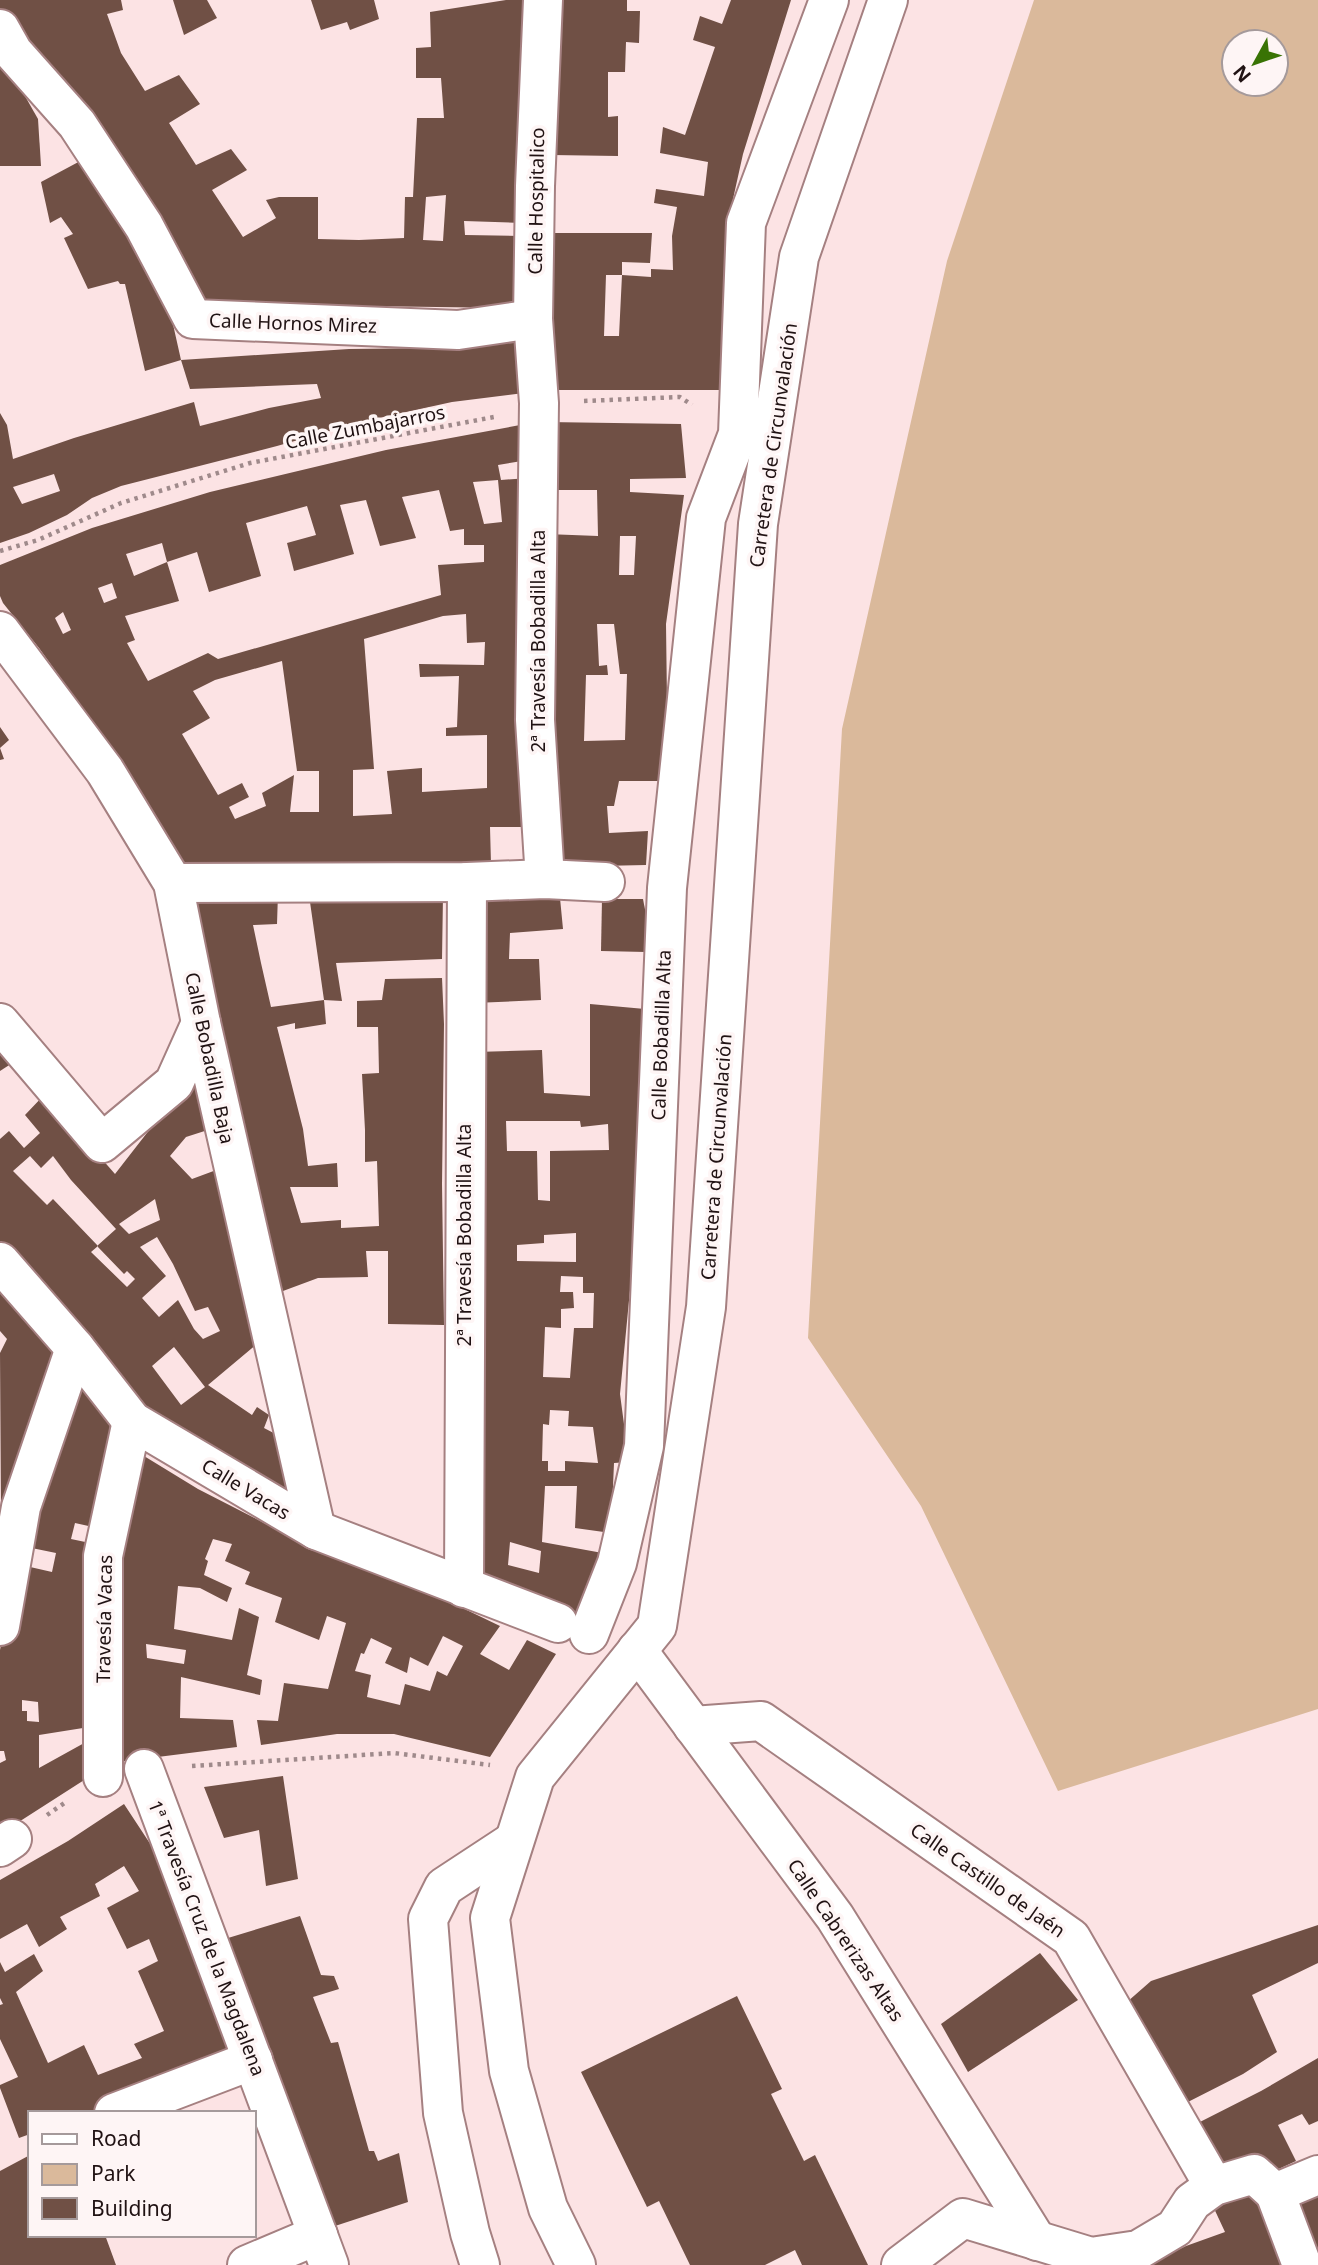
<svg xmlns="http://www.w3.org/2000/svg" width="1318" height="2265" font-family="'Noto Sans',sans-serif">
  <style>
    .green { fill: #dab99b; fill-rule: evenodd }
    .building { fill: #705045; fill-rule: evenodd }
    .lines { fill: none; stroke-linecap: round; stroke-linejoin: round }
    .street-casing { stroke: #a58081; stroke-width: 42 }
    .secondary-casing { stroke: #a58081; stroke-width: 42 }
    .path { stroke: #9f8a8b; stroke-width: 4.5; stroke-dasharray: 3.5 5; stroke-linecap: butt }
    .street { stroke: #fff; stroke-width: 38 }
    .secondary { stroke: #fff; stroke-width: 38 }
    .labels { text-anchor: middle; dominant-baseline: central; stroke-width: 7; stroke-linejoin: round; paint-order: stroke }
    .street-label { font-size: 19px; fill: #201213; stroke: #fef5f5 }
  </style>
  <rect width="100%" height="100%" fill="#fce3e4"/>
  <path class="green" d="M1034 0H1318V1709L1058 1791 921 1506 808 1338 842 729 947 261ZM1234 42H1276V84H1234Z"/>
  <g class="building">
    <path d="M0 0H121L123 10 107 14 121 53 145 91 179 75 200 104 169 123 196 165 231 149 247 170 212 190 243 237 276 218 266 200 279 197H318V239L359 240 404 238 405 197H413L417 118H444L441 78H416V48L431 47 430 12 506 0H529L522 223 464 221 465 235 521 236 519 308 206 304 11 37 0 9ZM446 195 443 241 423 240 426 197Z"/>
    <polygon points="173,0 207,0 217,18 184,35"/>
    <polygon points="311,0 374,0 379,19 350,30 347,22 321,30"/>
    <polygon points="555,0 627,0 627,11 640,11 639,43 626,42 625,72 608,72 608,117 618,116 618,156 552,155"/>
    <polygon points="731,0 791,0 743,154 733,199 729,244 727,390 546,390 548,233 652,233 650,263 622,262 622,275 606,275 604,336 619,336 622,275 651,277 651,269 673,270 672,236 677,207 654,203 656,189 704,196 708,162 660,153 663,127 685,135 715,47 693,40 700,16 722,24"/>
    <polygon points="0,52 38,119 41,166 0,166"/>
    <polygon points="84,159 168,302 181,360 145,371 125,284 120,284 118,281 88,289 64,238 73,234 61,217 50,223 41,182"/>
    <path d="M531 339 532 392 452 402 365 421 277 446 121 486 92 498 67 515 29 533 0 543V413L7 425 13 459 74 438 194 402 200 426 269 408 321 398 317 384 190 389 181 360 349 349 434 348ZM54 474 60 491 22 504 13 487Z"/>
    <path d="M547 422 681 424 686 478 630 479V492L684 495 666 624 668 781H619L614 806H607L609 833 648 831 646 865 552 867 546 534 598 536 597 490H548ZM620 536H636L634 575H619ZM597 624H614L620 674H627L625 740 584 741 586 675H608L607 665 599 666Z"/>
    <path d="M531 423 528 460 498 465 501 480 529 478 520 667 521 827H490L491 864H182L124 766 39 648 3 603 0 596V565L92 528 210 492 386 450ZM498 480 502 522 484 524 473 482ZM439 490 450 531 464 529V545H484V562L438 565 441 595 218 659 208 653 148 681 127 643 135 640 125 616 179 601 167 562 134 576 126 554 162 543 167 562 197 552 209 592 261 576 246 523 307 506 316 535 287 543 294 571 354 554 340 505 366 500 380 546 416 538 402 497ZM112 583 117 598 104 603 98 588ZM63 612 71 630 63 634 55 618ZM466 614 467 643 485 642 484 665 419 664 420 677 459 676 457 727 446 728V736L487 735V788L422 792V768L387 771 392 814 353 816V770L374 769 364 639 443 616ZM282 661 297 771H319V812H290L294 775 262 793 266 806 235 819 229 807 249 797 242 783 218 795 182 734 210 718 193 691 215 680Z"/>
    <polygon points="0,727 9,740 0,748 4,759 0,760"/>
    <polygon points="278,893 277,924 253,925 261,963 271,1007 324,1000 326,1024 295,1029 295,1023 277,1027 303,1129 308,1166 337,1163 338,1187 290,1187 301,1223 341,1220 341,1228 379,1226 377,1161 365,1162 365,1130 362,1074 379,1073 378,1027 357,1027 357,1001 382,1000 385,979 442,978 444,1024 442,1184 444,1325 388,1324 388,1251 366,1251 368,1277 318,1278 283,1291 274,1263 183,897"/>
    <polygon points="309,895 443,895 442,959 336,963 342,1001 324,1000"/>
    <polygon points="471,898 560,898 563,929 510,933 509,959 539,959 541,1000 474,1003"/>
    <polygon points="602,899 643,899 648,925 646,952 601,951"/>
    <path d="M590 1004 645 1009 633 1259 620 1394 629 1462 614 1463 611 1533 575 1528 577 1486H545L542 1542 608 1554 588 1631 479 1586 475 1052 542 1050 544 1093 590 1096ZM506 1121H580L581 1127 608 1124 609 1150 550 1151V1201L538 1200 537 1151H507ZM576 1233V1262L517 1261V1245L544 1243V1235ZM561 1276 583 1277V1293H594L593 1328H574L570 1378 543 1377 545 1327 561 1328V1309L574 1308 573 1292H560ZM550 1410 569 1411 568 1426 593 1427 598 1463 565 1461V1471H548V1461H542L543 1424 549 1425ZM510 1542 541 1551 539 1573 508 1565Z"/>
    <polygon points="0,1042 17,1060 0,1071"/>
    <path d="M199 1066 214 1128 186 1137 170 1156 192 1179 219 1169 263 1339 208 1385 252 1415 257 1407 269 1415 264 1428 289 1441 305 1509 156 1424 0 1245V1139L9 1131 24 1148 40 1133 25 1115 45 1094 115 1174ZM30 1156 41 1168 53 1156 71 1180 116 1229 97 1246 124 1274 127 1271 135 1279 127 1287 91 1252 98 1246 53 1199 47 1205 13 1171ZM155 1199 160 1220 129 1234 119 1224ZM157 1237 173 1264 195 1311 208 1307 220 1331 203 1339 194 1329 178 1300 159 1317 142 1298 166 1276 140 1247ZM174 1347 205 1387 181 1405 152 1366Z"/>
    <polygon points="0,1276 58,1346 13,1470 1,1510 0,1353 7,1339 0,1331"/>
    <path d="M74 1375 120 1425 93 1527 75 1523 71 1539 90 1543 83 1631V1728L39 1735V1768L86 1742 92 1775 0 1834V1763L6 1760 4 1751H0V1650L17 1564 52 1572 56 1553 22 1546ZM22 1700 38 1702 39 1722 27 1721V1711H22Z"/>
    <path d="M144 1456 198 1489 268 1525 398 1577 500 1626 480 1654 509 1670 527 1640 556 1654 490 1757 394 1734H337L261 1745 257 1720 278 1721 284 1683 328 1689 346 1623 327 1616 319 1640 275 1622 282 1598 245 1584 250 1572 225 1561 232 1544 213 1539 205 1559 208 1561 204 1575 232 1588 227 1602 200 1588 178 1586 174 1629 232 1640 239 1608 259 1617 247 1675 262 1680 260 1695 181 1677 180 1718 233 1720 237 1747 118 1762 115 1580ZM443 1636 463 1646 447 1676 437 1671 430 1691 405 1684 400 1705 367 1697 371 1675 355 1671 361 1653 364 1654 371 1638 392 1648 385 1663 407 1673 410 1657 428 1666ZM146 1644 186 1650 184 1664 147 1658Z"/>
    <polygon points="283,1776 298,1879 266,1886 259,1830 224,1838 204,1787"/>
    <polygon points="124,1804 170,1874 238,2058 205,2068 89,2113 30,2113 30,2134 19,2138 0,2088 0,2085 18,2077 0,2039 0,2005 3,2004 0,1998 0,1962 5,1972 34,1954 43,1971 16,1992 48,2063 84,2045 98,2075 142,2058 134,2044 164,2031 138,1971 158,1961 149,1939 127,1949 107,1908 139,1891 124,1866 95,1884 100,1896 60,1917 67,1929 39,1947 27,1924 0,1939 0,1880 68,1841"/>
    <polygon points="300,1916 321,1975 334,1976 339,1989 313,1997 331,2043 338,2042 369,2151 374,2151 378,2161 399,2153 408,2202 332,2227 228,1938"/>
    <polygon points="1318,1925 1318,1963 1252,1995 1277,2052 1243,2074 1182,2105 1127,2002 1151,1981"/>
    <polygon points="1040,1953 1078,2000 968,2072 941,2024"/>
    <polygon points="737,1996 782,2089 771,2094 804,2161 815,2155 868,2265 802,2265 795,2250 765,2265 690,2265 659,2201 647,2207 581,2072"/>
    <polygon points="1318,2058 1318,2121 1309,2125 1302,2114 1278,2125 1296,2161 1261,2177 1226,2177 1194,2125 1261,2091"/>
    <polygon points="30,2155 30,2235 105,2235 116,2265 0,2265 0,2171"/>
    <polygon points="1258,2184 1291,2265 1146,2265 1186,2246 1225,2232 1211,2202"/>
    <polygon points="1318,2192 1318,2265 1289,2206"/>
  </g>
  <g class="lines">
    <g class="street-casing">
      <g id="street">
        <polyline points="543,0 535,186 533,319 539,403 535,720 545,879"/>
        <polyline points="0,29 13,52 77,124 144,226 193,319 458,330 533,319"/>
        <polyline points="0,631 105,771 173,883 201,1023 316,1530"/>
        <polyline points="173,883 467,882 545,879 605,882"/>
        <polyline points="0,1023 102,1143 174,1083 201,1023"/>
        <polyline points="0,1262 75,1348 132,1421 316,1530 558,1623"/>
        <polyline points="464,1588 467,882"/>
        <polyline points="0,1626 21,1507 75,1348"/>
        <polyline points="589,1634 617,1563 644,1446 667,888 706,518 738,434 746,223 829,0"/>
        <polyline points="637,1650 835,1917 1037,2241"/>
        <polyline points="693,1726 761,1721 1071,1938 1214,2186"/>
        <polyline points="144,1769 329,2265"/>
        <polyline points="103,1777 103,1556 132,1421"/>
        <polyline points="0,1847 12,1839"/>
        <polyline points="114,2113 253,2060"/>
        <polyline points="1275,2193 1302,2265"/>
        <polyline points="247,2265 318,2235"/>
        <polyline points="480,2265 470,2233 443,2113 428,1919 444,1887 514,1841"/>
        <polyline points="901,2265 963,2218 1091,2257 1138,2250 1175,2228 1192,2202 1214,2186 1254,2174 1275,2193 1318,2175"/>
      </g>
    </g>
    <g class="secondary-casing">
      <polyline id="secondary" points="576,2265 548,2208 509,2071 490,1918 535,1777 657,1626 706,1307 758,524 799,257 888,0"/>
    </g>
    <g class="path">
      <polyline points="584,401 680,397 692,405"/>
      <polyline points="0,551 38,540 121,503 250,463 494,417"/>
      <polyline points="192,1766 394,1753 490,1765"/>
      <polyline points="47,1815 66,1802"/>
    </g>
    <use href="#street" class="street"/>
    <use href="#secondary" class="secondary"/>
  </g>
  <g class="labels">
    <g class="street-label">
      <text transform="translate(536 201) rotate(-89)">Calle Hospitalico</text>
      <text transform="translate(293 323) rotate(2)">Calle Hornos Mirez</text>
      <text transform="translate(365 427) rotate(-11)">Calle Zumbajarros</text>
      <text transform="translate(773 445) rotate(-82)">Carretera de Circunvalación</text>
      <text transform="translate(538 641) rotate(-90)">2ª Travesía Bobadilla Alta</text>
      <text transform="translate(661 1035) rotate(-88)">Calle Bobadilla Alta</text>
      <text transform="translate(210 1058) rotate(78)">Calle Bobadilla Baja</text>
      <text transform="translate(716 1157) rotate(-86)">Carretera de Circunvalación</text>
      <text transform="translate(464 1235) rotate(-90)">2ª Travesía Bobadilla Alta</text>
      <text transform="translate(246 1489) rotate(31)">Calle Vacas</text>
      <text transform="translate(104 1619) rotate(-89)">Travesía Vacas</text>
      <text transform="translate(988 1880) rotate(35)">Calle Castillo de Jaén</text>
      <text transform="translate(207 1938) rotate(69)">1ª Travesía Cruz de la Magdalena</text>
      <text transform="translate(846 1940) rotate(56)">Calle Cabrerizas Altas</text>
    </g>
  </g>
  <rect x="28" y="2111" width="228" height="126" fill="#fef5f5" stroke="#a59a9b" stroke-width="2"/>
  <rect x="42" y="2134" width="35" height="10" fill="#ffffff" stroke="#a59a9b" stroke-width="2"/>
  <text x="91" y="2146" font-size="21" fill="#201213">Road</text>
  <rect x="42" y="2164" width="35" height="21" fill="#dab99b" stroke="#a59a9b" stroke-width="2"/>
  <text x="91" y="2181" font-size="21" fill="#201213">Park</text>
  <rect x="42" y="2198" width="35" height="21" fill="#705045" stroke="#a59a9b" stroke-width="2"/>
  <text x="91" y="2216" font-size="21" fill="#201213">Building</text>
  <g transform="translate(1255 63) rotate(230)"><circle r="33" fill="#fef5f5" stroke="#a59a9b" stroke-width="2"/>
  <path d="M0-5L12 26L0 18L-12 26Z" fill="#397304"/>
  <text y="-10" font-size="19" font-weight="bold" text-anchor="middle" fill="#201213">N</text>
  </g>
</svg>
